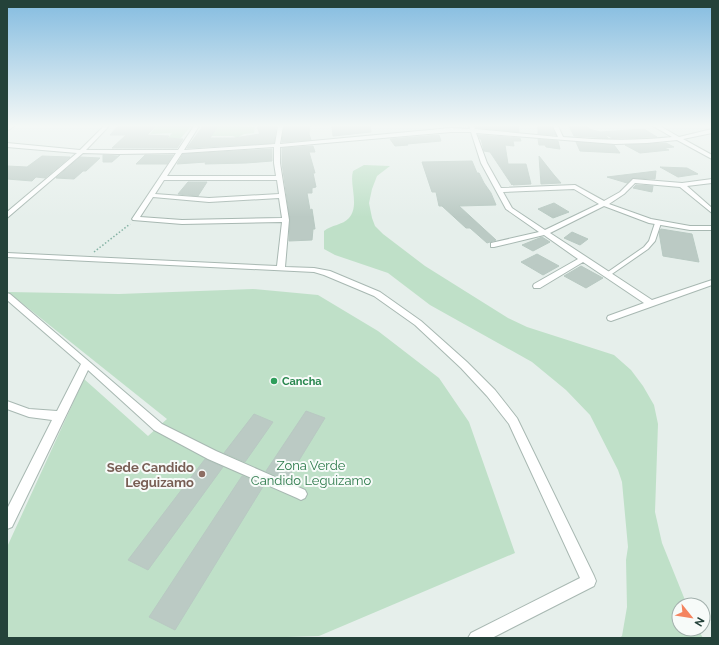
<svg xmlns="http://www.w3.org/2000/svg" width="719" height="645" font-family="Raleway,sans-serif">
  <style>
    .green { fill: #bfe0c8 }
    .building { fill: #bbcac4; stroke: #b8c9c2 }
    .lines { fill: none; stroke-linecap: round; stroke-linejoin: round }
    .pedestrian-casing { stroke: #a8b8b2; stroke-width: 2 }
    .minor-casing { stroke: #a8b8b2; stroke-width: 2 }
    .path { stroke: #86b3a5; stroke-width: 1.5; stroke-dasharray: 1.5 2; stroke-linecap: butt }
    .pedestrian { fill: #fff; fill-rule: evenodd }
    .minor { fill: #fff; fill-rule: evenodd }
    .leisure-dot { fill: #2e9e5b; stroke: #f7fbf9; stroke-width: 1.5 }
    .education-dot { fill: #8d6e63; stroke: #f7fbf9; stroke-width: 1.5 }
    .labels { text-anchor: middle; dominant-baseline: central; stroke-width: 4; stroke-linejoin: round; paint-order: stroke }
    .leisure-label { font-size: 11px; font-weight: bold; fill: #27864d; stroke: #f7fbf9; text-anchor: start }
    .near-park-label { font-size: 13px; fill: #2d7a4b; stroke: #f7fbf9 }
    .near-education-label { font-size: 13px; font-weight: bold; fill: #785e54; stroke: #f7fbf9; text-anchor: end }
  </style>
  <rect width="100%" height="100%" fill="#e6efeb"/>
  <g class="green">
    <polygon points="157,126 191,126 181,138 168,138 172,133 150,134"/>
    <polygon points="220,126 255,127 254,133 244,134 237,138 233,136 209,136"/>
    <path d="M364 165 390 166 377 176 372 189 369 203 372 218 375 226 383 234 425 266 508 318 527 327 614 355 631 370 643 386 654 405 658 424 655 512 662 543 687 605H679V629H698L703 638H619L622 636 627 607 626 560 628 547 622 482 618 470 590 415 566 390 532 362 430 305 388 273 335 255 324 249V231C331 225 343 225 349 218 360 205 349 185 353 171Z"/>
    <polygon points="253,289 318,295 378,331 439,378 469,422 515,553 319,636 251,638 7,638 7,547 84,379 148,436 167,419 8,292 119,294"/>
  </g>
  <g class="building">
    <polygon points="118,126 156,126 147,135 169,136 167,138 183,139 177,148 112,148 126,135 110,135"/>
    <polygon points="203,126 218,126 210,138 234,138 260,134 257,127 276,126 274,143 187,148"/>
    <polygon points="284,126 310,126 309,134 311,140 282,142"/>
    <polygon points="332,126 370,126 371,132 333,136"/>
    <polygon points="476,126 518,126 519,132 476,128"/>
    <polygon points="538,126 552,126 556,135 538,134"/>
    <polygon points="569,126 588,127 589,129 600,132 644,129 657,137 612,138 605,134 608,138 574,136"/>
    <polygon points="439,135 441,141 407,144 408,145 395,146 390,139"/>
    <polygon points="478,135 520,138 521,141 513,141 514,146 505,145 508,164 526,164 531,184 513,185 512,183 512,185 490,152 484,151 481,139 480,139"/>
    <polygon points="538,139 558,141 560,149 546,147 545,145 539,145"/>
    <polygon points="576,142 614,145 620,153 580,151"/>
    <polygon points="666,143 674,147 664,148 669,150 640,153 625,145"/>
    <polygon points="313,146 315,152 309,152 315,173 313,173 316,187 312,188 312,193 307,193 310,210 312,209 315,229 313,229 312,240 289,241 290,220 282,163 282,148"/>
    <polygon points="272,149 272,161 246,163 205,164 206,162 177,164 183,154"/>
    <polygon points="103,155 118,156 120,155 112,162 103,162"/>
    <polygon points="145,155 173,155 167,164 136,164"/>
    <polygon points="42,156 70,157 45,178 36,177 32,181 7,179 7,166 27,167"/>
    <polygon points="539,156 554,175 561,183 541,184"/>
    <polygon points="80,157 100,158 86,171 83,171 74,179 56,178"/>
    <polygon points="472,161 477,173 479,173 484,183 491,193 496,205 459,206 496,240 487,243 470,228 466,228 442,206 439,206 436,192 432,192 422,162"/>
    <polygon points="660,167 687,168 698,174 678,177"/>
    <polygon points="656,171 655,179 633,178 627,183 607,177"/>
    <polygon points="188,182 207,182 198,196 178,194"/>
    <polygon points="636,185 653,186 652,192 633,188"/>
    <polygon points="554,203 569,212 553,218 538,209"/>
    <polygon points="661,229 692,234 699,262 663,256 659,232"/>
    <polygon points="572,232 588,239 580,245 564,238"/>
    <polygon points="542,237 550,242 533,251 522,245"/>
    <polygon points="537,254 559,266 543,275 521,262"/>
    <polygon points="581,266 603,278 586,288 564,276"/>
    <polygon points="306,411 325,418 287,480 266,471"/>
    <polygon points="254,414 273,422 245,462 224,453"/>
    <polygon points="205,459 223,467 148,570 128,560"/>
    <polygon points="242,476 264,485 175,630 149,617"/>
  </g>
  <g class="lines">
    <g class="pedestrian-casing">
      <polygon id="pedestrian" points="658,221 661,223 655,241 648,249 609,276 605,276 604,275 605,274 644,247 649,241 655,223"/>
    </g>
    <g class="minor-casing">
      <g id="minor">
        <polygon points="14,126 7,131 8,126"/>
        <path d="M104 126H109L86 150H178L194 126H199L184 150 275 144 278 126H283L280 144 451 128 470 129 469 126H474L475 129 558 137 553 126H558L563 137C600 140 635 141 672 137L653 126H660L679 137 712 129V133L683 139 712 155V159L677 140 647 143 615 144 476 133 487 163 501 188 575 185 604 201 620 192 633 179 682 183 712 179V183L687 186 712 208V213L680 187 635 183 624 194 609 204 651 219 690 226H712V230H690L649 223 604 206 550 233 652 300 712 280V285L611 321 608 320 607 318 608 316 644 303 583 262 540 288H534L533 286 534 284 578 259 544 235 494 247H491V243L539 232 506 209 481 163 471 132H451L280 147V163L289 220 285 267 314 268 330 271 380 292 421 321 467 362 495 390 517 418 594 576 596 581 594 586 492 638H468L471 633 580 578 509 424 487 396 461 368 415 325 374 296 324 275 314 272 7 257V253L277 266 282 222 182 224 133 220 132 219 176 153 118 154 83 153 7 218V212L77 153 7 147V143L80 150ZM274 147V163L276 176H167L182 153ZM164 180H277L279 194 209 198 155 194ZM574 189 599 204 545 230 512 208 503 192ZM153 197 209 202 279 198 282 218 182 220 140 217Z"/>
        <polygon points="7,293 10,294 162,424 216,451 305,490 307,494 305,498 301,500 297,498 208,459 154,430 88,370 12,527 7,529 7,509 52,420 29,417 7,409 7,401 29,409 57,411 81,364 7,300"/>
      </g>
    </g>
    <polyline class="path" points="94,252 130,224"/>
    <use href="#pedestrian" class="pedestrian"/>
    <use href="#minor" class="minor"/>
  </g>
  <linearGradient id="sky" x2="0" y2="1"><stop stop-color="#84bce0"/><stop offset="0.58" stop-color="#f4f8f6"/><stop offset="1" stop-color="#f4f8f6" stop-opacity="0"/></linearGradient>
  <rect width="719" height="217" fill="url(#sky)"/>
  <circle class="leisure-dot" cx="274" cy="381" r="4"/>
  <circle class="education-dot" cx="202" cy="474" r="4"/>
  <g class="labels">
    <g class="leisure-label">
      <text x="282" y="381">Cancha</text>
    </g>
    <g class="near-park-label">
      <text x="311" y="465">Zona Verde<tspan x="311" dy="15">Candido Leguizamo</tspan></text>
    </g>
    <g class="near-education-label">
      <text x="194" y="467">Sede Candido<tspan x="194" dy="15">Leguizamo</tspan></text>
    </g>
  </g>
  <rect width="719" height="645" fill="none" stroke="#24423a" stroke-width="16"/>
  <g transform="translate(691 617) rotate(120)"><circle r="19" fill="#f7fbf9" stroke="#a3b1ad"/>
  <path d="M0-3L7 15L0 10L-7 15Z" fill="#f4845f"/>
  <text y="-6" font-size="11" font-weight="bold" text-anchor="middle" fill="#24423a">N</text>
  </g>
</svg>
